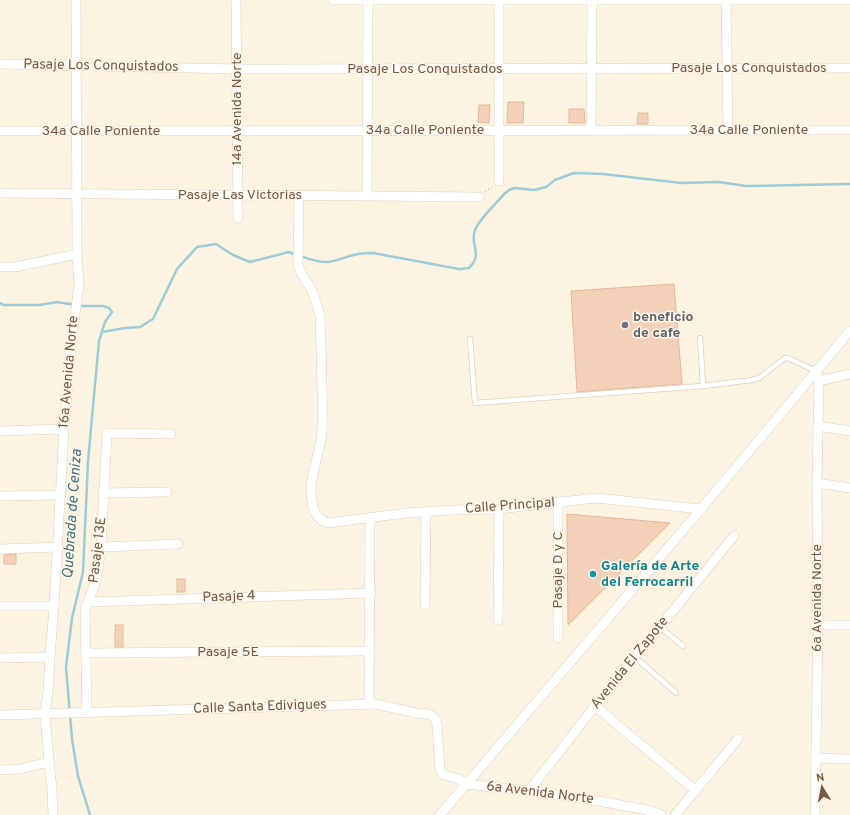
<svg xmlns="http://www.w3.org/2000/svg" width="850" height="815" font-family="Overpass,sans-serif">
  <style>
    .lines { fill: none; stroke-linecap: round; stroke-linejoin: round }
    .stream { stroke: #9cccd8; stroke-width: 2.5 }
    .building { fill: #f2d1b8; stroke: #e5b898 }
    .lane-casing { stroke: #e1cfbd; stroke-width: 6 }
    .street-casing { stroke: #e1cfbd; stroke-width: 10 }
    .path { stroke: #d7b59c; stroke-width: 1.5; stroke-dasharray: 1 3; stroke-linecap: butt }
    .lane { stroke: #fff; stroke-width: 4.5 }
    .street { stroke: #fff; stroke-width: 9 }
    .worship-dot { fill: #6b7280; stroke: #fff6e7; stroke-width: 1.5 }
    .culture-dot { fill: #0f9aa8; stroke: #fff6e7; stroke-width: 1.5 }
    .labels { text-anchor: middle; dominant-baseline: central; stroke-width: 3; stroke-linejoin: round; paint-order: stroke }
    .street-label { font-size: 14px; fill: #745948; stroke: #fff6e7 }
    .worship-label { font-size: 14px; font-weight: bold; fill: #5b616d; stroke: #fff6e7; text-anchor: start }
    .culture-label { font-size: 14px; font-weight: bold; fill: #0d838f; stroke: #fff6e7; text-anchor: start }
    .water-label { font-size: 15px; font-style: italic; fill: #3f7381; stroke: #fff6e7 }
  </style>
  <rect width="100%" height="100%" fill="#fcf3e1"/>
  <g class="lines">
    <g class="stream">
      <path d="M300 256C309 259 317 262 325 262 335 262 342 258 350 256 358 253 365 253 373 253L459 269 469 268C484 253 469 245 475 230 480 218 495 205 504 194L509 190 514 188 534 190 546 187 555 180 574 173 603 174 681 183 719 182 746 186 850 184"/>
      <polyline points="0,303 3,305 40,305 57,302 82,306 103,306 109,308 112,312 105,322 99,341 88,461 83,572 72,618 66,667 72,739 78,776 90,815"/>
      <polyline points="102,332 125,328 140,327 153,319 177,269 197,247 216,244 233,255 250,262 289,252 296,255"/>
    </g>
  </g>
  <g class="building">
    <polygon points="508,102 524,102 523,123 507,123"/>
    <polygon points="479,105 490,105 489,123 478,122"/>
    <polygon points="569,109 584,109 585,123 569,123"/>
    <polygon points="638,113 648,113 648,124 637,124"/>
    <polygon points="674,284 682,384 577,392 571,291"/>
    <polygon points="567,514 670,523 568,625"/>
    <polygon points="16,554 16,564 4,564 4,555"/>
    <rect x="177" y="579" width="8" height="13"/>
    <rect x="115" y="625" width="8" height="22"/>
  </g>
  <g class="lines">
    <g class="lane-casing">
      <g id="lane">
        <polyline points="700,338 703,386"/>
        <polyline points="470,339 475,403 703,386 752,380 759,378 785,358 788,358 816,371"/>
        <polyline points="660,627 683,646"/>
        <polyline points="635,657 676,693"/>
      </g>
    </g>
    <g class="street-casing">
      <g id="street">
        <polyline points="236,0 238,218"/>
        <polyline points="333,0 850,0"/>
        <polyline points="726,0 728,130"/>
        <polyline points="0,64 236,69 850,68"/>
        <polyline points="591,130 592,0"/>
        <polyline points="0,131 850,130"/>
        <polyline points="499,181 499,0"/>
        <polyline points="0,193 479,197"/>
        <path d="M299 196 298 264C300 274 305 279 310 287 315 296 317 306 320 315 321 353 323 392 322 430 321 454 307 479 312 502 313 513 318 519 327 523L406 513 453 510 499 509 596 498 701 509"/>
        <polyline points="367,196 368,0"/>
        <polyline points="0,267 15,267 77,254"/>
        <polyline points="819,381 850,374"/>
        <polyline points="818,426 850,431"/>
        <polyline points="0,431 64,429"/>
        <polyline points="817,483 850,488"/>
        <polyline points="103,493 167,492"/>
        <polyline points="0,496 61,495"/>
        <polyline points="558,503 558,638"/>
        <polyline points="101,547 178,544"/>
        <polyline points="0,549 58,547"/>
        <polyline points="88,602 371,593"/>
        <polyline points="425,605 426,512"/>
        <polyline points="0,606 54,606"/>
        <polyline points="498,620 499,509"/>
        <polyline points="818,625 850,625"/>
        <polyline points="86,653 369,651"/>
        <polyline points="0,658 50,657"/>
        <polyline points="369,703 370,518"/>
        <polyline points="595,706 696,791"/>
        <polyline points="87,713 85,609 96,581 101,547 107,433 171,434"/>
        <path d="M0 715 376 704 416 713 429 714 435 718 437 725 440 769 442 774 459 779 466 784C517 790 569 795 620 805 634 808 649 809 662 815"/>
        <polyline points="815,758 850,759"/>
        <polyline points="0,770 20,769 49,762"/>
        <polyline points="528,792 595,706 734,536"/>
        <polyline points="53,815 52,788 49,762 45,714 48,690 50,657 54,606 64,429 72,336 79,285 77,254 76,0"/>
        <polyline points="440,815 701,509 850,331"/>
        <polyline points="675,815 738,739"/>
        <polyline points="815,815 818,625 817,483 819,381 816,371"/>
      </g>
    </g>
    <polyline class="path" points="485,192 492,187"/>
    <use href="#lane" class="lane"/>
    <use href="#street" class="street"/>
  </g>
  <circle class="worship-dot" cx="625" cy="325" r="4"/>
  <circle class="culture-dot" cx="593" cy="574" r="4"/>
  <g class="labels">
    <g class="street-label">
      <text transform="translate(101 66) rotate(1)">Pasaje Los Conquistados</text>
      <text x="749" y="68">Pasaje Los Conquistados</text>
      <text x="425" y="69">Pasaje Los Conquistados</text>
      <text transform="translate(237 109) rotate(-90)">14a Avenida Norte</text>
      <text x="425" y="130">34a Calle Poniente</text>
      <text x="749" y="130">34a Calle Poniente</text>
      <text x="101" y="131">34a Calle Poniente</text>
      <text x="240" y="195">Pasaje Las Victorias</text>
      <text transform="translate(69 372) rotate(-85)">16a Avenida Norte</text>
      <text transform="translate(510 506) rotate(-4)">Calle Principal</text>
      <text transform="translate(98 550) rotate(-83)">Pasaje 13E</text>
      <text transform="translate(558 570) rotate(-90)">Pasaje D y C</text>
      <text transform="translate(229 597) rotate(-2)">Pasaje 4</text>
      <text transform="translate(817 598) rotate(-90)">6a Avenida Norte</text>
      <text x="228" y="652">Pasaje 5E</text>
      <text transform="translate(630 663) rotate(-51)">Avenida El Zapote</text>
      <text transform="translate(260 707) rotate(-2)">Calle Santa Edivigues</text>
      <text transform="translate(540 793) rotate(7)">6a Avenida Norte</text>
    </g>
    <g class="worship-label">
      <text x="633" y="317">beneficio<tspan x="633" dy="16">de cafe</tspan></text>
    </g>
    <g class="culture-label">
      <text x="601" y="566">Galería de Arte<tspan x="601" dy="16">del Ferrocarril</tspan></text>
    </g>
    <g class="water-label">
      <text transform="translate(73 514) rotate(-86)">Quebrada de Ceniza</text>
    </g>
  </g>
  <g transform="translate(822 787) rotate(350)" stroke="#fff6e7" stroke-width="3" paint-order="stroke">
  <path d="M0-3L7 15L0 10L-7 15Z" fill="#745948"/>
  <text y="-6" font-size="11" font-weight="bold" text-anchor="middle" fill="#745948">N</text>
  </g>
</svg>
